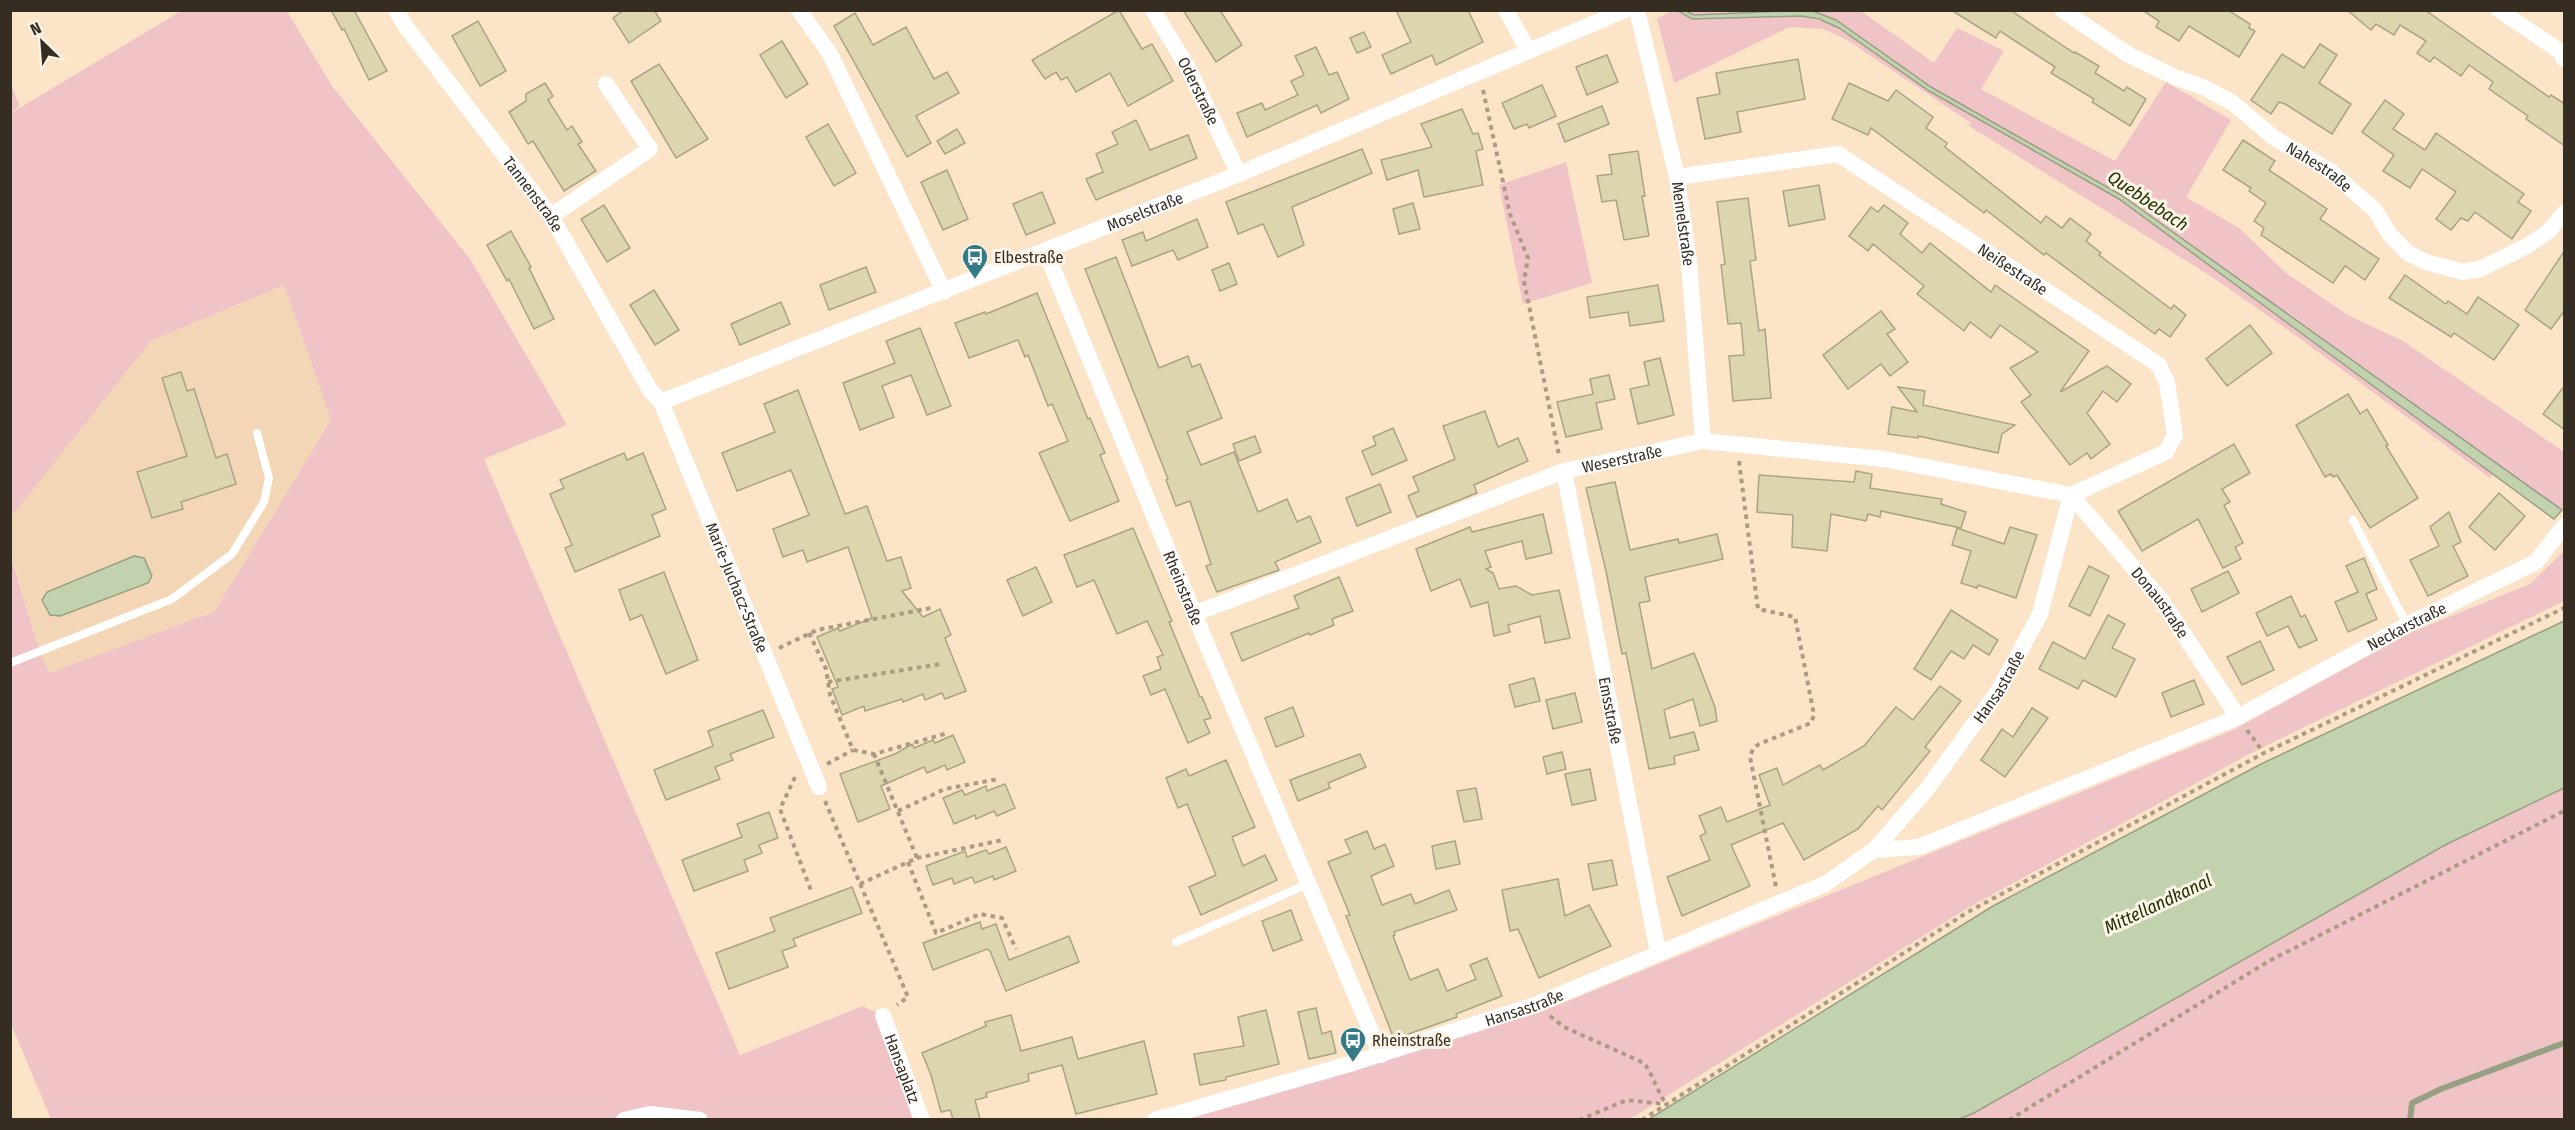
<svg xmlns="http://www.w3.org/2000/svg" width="2575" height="1130" font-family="'Fira Sans Condensed',sans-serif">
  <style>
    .built { fill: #f2d6b5 }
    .green { fill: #f0c4c6 }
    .water { fill: #c2d2ae; stroke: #98a084; stroke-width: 1.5 }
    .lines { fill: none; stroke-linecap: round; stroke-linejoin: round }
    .stream { stroke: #98a084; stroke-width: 6 }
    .building { fill: #dcd5ae; stroke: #a9a484; stroke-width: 1.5 }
    .path { stroke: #ac9a85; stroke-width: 4; stroke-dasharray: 4.5 4.5; stroke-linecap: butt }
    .service { stroke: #fff; stroke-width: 8 }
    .minor { stroke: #fff; stroke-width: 16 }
    .labels { text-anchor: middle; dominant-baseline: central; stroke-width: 6; stroke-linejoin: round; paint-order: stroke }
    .street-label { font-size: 16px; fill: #362d22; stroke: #fdf4e8 }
    .poi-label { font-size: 16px; fill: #362d22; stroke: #fdf4e8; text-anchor: start }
    .water-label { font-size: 18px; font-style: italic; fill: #223107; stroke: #fdf4e8 }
  </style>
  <rect width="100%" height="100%" fill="#fce4c8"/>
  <polygon class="built" points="284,285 331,420 214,612 49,674 40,652 11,553 10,517 151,341"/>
  <g class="green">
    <polygon points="1678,10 1683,15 1701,19 1801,16 1832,24 1929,91 2119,199 2493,474 2490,478 2277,322 2209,275 1969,126 1971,123 1847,40 1823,29 1790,27 1674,83 1657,19 1672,11"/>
    <polygon points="181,11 287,11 332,86 470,259 567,425 484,459 740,1055 863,1006 883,1016 922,1119 51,1119 11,1024 10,553 40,652 49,673 214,612 331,420 284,285 151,341 11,517 11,113"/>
    <polygon points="1686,11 1784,11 1694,15"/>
    <polygon points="1810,11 1861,11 1934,63 1957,28 2004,51 1981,89 2115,161 2166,82 2231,120 2186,197 2239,228 2286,273 2348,315 2403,341 2564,452 2564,506 2562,510 2121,195 1931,87 1844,25"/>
    <polygon points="10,83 20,106 11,112 10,112"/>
    <polygon points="1566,162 1592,283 1523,304 1499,185"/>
    <polygon points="2564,551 2564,601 2251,753 1966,909 1630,1119 1154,1120 1381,1055 1536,1014 2233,730 2412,632 2530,584"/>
    <polygon points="2564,788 2564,1119 1957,1120 1974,1113 2445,845"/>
  </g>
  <g class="water">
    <polygon points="1678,11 1686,11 1694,15 1810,10 1836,20 1931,87 2121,195 2562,510 2554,519 2119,199 1929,91 1839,28 1819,19 1801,16 1692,19"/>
    <polygon points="134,556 144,558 152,576 148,583 60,616 50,615 42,600 47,592"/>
    <polygon points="2564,621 2564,788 2445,845 1974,1113 1957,1120 1649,1119 1993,906 2261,764"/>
  </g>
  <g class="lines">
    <polyline class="stream" points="2410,1120 2412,1103 2441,1089 2564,1043"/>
  </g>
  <g class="building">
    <polygon points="331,10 354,10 387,71 369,80 344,29 342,30"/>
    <polygon points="624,10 654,10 661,21 629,43 613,18"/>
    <polygon points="1119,10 1142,49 1152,44 1173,81 1128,106 1110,73 1076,92 1067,77 1061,80 1056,72 1045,79 1032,60"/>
    <polygon points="1183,10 1220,10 1242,45 1216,62"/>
    <polygon points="1396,10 1468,10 1483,42 1436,65 1432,55 1391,74 1382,55 1411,42"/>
    <polygon points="1951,10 2010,10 2074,53 2075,52 2099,66 2095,73 2124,91 2127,87 2146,99 2130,126 2092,102 2094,99 2051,73 2055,67 2000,31 1996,38"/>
    <polygon points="2142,10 2228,10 2250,24 2249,28 2255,31 2239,57 2189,26 2179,41 2156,27 2159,21"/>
    <polygon points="2347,10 2425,10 2549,97 2551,95 2565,104 2565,146 2526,119 2528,116 2489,89 2493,82 2469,65 2461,76 2434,57 2430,62 2417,53 2426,41 2400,25 2394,35 2376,24 2371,30"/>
    <polygon points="855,13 873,45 906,27 934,79 947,72 959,93 916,116 931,143 907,157 834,26"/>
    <polygon points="478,21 506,71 480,86 452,36"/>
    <polygon points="1364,32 1371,47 1357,53 1350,38"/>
    <polygon points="782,41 808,84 786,98 760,55"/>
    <polygon points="2320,44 2337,55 2319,83 2351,104 2332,134 2285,104 2279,102 2271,114 2251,100 2282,54 2304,68"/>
    <polygon points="1316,47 1329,75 1337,72 1349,99 1321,113 1317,105 1247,137 1237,113 1262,103 1265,110 1298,95 1291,81 1304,75 1295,56"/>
    <polygon points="1607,55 1618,82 1587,95 1576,67"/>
    <polygon points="1798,59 1805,99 1737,112 1741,132 1705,139 1697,98 1720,94 1716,73"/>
    <polygon points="659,64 708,139 676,158 631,81"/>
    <polygon points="545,83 553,96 548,100 567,130 572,126 582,142 578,144 596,171 564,191 533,141 528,144 509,112 526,101 526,94"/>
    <polygon points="1849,83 1888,101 1896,90 1933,117 1926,128 1947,143 1945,147 2041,223 2046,216 2062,228 2070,218 2091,234 2086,241 2101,253 2099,255 2171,309 2174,305 2186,315 2170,337 2159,329 2155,334 2046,253 2044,255 1986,210 1984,213 1871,128 1868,135 1832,119"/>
    <polygon points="1542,85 1556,116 1529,128 1527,124 1514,129 1502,103"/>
    <polygon points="2385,100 2404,114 2393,129 2425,150 2436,133 2524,194 2518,202 2531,211 2512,239 2475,212 2468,221 2461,218 2451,230 2436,219 2456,192 2422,169 2410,188 2383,171 2394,155 2362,132"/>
    <polygon points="1602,106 1609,124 1565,142 1558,124"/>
    <polygon points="1462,109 1473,134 1478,133 1483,149 1476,151 1483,185 1424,197 1418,170 1387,180 1381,160 1432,147 1421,124"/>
    <polygon points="1136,120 1150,150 1188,135 1197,158 1096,200 1086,179 1103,172 1096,154 1118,144 1112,132"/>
    <polygon points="828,124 856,173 834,186 806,137"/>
    <polygon points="957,129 965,143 945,154 937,141"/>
    <polygon points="2243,140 2275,161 2269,170 2327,209 2320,219 2379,259 2365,280 2345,266 2333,283 2261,235 2264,228 2254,221 2266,203 2249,191 2251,188 2223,170"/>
    <polygon points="1362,149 1372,173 1292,207 1304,245 1278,257 1263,224 1238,234 1226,202"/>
    <polygon points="1638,151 1645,196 1642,196 1649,236 1624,240 1616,200 1602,202 1597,176 1612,174 1609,155"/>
    <polygon points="947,170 968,219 943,230 921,182"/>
    <polygon points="1819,185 1825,219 1789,226 1783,191"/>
    <polygon points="1042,192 1055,223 1026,235 1013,204"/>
    <polygon points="1748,198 1756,260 1750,261 1759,331 1765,329 1771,398 1733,401 1729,356 1744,355 1741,323 1728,324 1721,265 1725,264 1717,202"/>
    <polygon points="1413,203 1420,229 1399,234 1393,209"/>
    <polygon points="604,205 630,248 607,262 581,219"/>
    <polygon points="1884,205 1908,223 1900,234 1922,253 1930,243 1991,292 1995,285 2089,351 2060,392 2107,366 2131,384 2117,402 2103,391 2087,413 2110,444 2091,459 2087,453 2070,465 2021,402 2031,395 2010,368 2038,352 2000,325 1991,338 1970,322 1964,331 1917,294 1924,286 1873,244 1868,251 1849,236 1871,207 1878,212"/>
    <polygon points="1197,219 1208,247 1178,260 1173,250 1132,266 1122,240 1143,232 1146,241"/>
    <polygon points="511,231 531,267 529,268 554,319 534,329 509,279 507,281 487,245"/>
    <polygon points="2565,250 2565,310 2551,329 2525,310"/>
    <polygon points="1116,257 1159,368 1188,356 1192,367 1200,364 1222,418 1187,432 1201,465 1234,452 1258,512 1287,499 1297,522 1310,516 1321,542 1275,562 1279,570 1217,592 1206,566 1211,564 1190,501 1176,506 1166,480 1168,479 1085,269"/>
    <polygon points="1229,263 1237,284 1220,291 1212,270"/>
    <polygon points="866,267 876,292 829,310 820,285"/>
    <polygon points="2405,275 2446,304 2448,301 2467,314 2478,297 2519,325 2494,360 2454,333 2451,337 2389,298"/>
    <polygon points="1658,285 1664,321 1630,326 1628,312 1590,318 1587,297"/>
    <polygon points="654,290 679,330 655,345 630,305"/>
    <polygon points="1037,293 1088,419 1090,418 1105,453 1100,455 1119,501 1070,521 1039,453 1068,441 1052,404 1048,406 1028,355 1025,357 1018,340 969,358 955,323 985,312 986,314"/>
    <polygon points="781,302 790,324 740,345 731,324"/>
    <polygon points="1881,311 1895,329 1887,334 1908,362 1890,376 1881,364 1848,389 1823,355"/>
    <polygon points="2250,325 2272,353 2227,386 2206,359"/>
    <polygon points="920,328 951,406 927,415 911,375 882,386 894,417 860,430 843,383 895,363 886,341"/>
    <polygon points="1660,358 1674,415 1638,424 1630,389 1649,385 1644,362"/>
    <polygon points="181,372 187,391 194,389 216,458 227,454 236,484 181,502 183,509 152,518 137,472 187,456 162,378"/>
    <polygon points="1609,375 1615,399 1596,403 1602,429 1566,437 1557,402 1593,394 1590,379"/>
    <polygon points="2565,385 2565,430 2543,414"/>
    <polygon points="1898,387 1925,391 1923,405 2015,425 2002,434 1998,453 1918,436 1918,438 1888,434 1892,407 1917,412"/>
    <polygon points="798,390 845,514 867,506 887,561 901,557 911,588 902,591 923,617 940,609 951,635 945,638 966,691 945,699 942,693 925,700 923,694 903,702 902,699 865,711 864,706 842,715 832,689 838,687 817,637 838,628 840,631 872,618 848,547 807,562 803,550 783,557 773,529 809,515 791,470 737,491 722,453 775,432 764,404"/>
    <polygon points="2348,394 2360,414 2367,409 2388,445 2386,446 2418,498 2370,528 2337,475 2333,477 2331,474 2325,477 2296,425"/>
    <polygon points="1485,411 1498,447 1518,438 1528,461 1474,485 1477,493 1417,517 1408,496 1419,491 1413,477 1455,459 1443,426"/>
    <polygon points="1393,428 1407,460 1372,475 1362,451 1376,445 1373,437"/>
    <polygon points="1255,436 1261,452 1239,461 1233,444"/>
    <polygon points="2234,444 2250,473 2222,489 2230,502 2224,505 2243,543 2235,547 2241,559 2223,568 2198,519 2142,551 2118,511"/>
    <polygon points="624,453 627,460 643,453 666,509 652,515 660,536 575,572 565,548 572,545 550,494 564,488 560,480"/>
    <polygon points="1856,471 1872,474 1870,488 1942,499 1941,504 1966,512 1961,528 1881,511 1880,517 1868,514 1866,521 1831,514 1827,551 1792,547 1793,515 1757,512 1759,475 1854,482"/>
    <polygon points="1615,482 1630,550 1678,539 1679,543 1717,534 1723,559 1645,577 1650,601 1639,603 1652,669 1694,653 1715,707 1717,721 1700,726 1693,699 1664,710 1670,738 1694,732 1699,750 1674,756 1675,764 1649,769 1626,653 1622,654 1606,571 1586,488"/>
    <polygon points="1380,484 1391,512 1357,526 1346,498"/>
    <polygon points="2499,493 2525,516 2495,550 2469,527"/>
    <polygon points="2449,512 2461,542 2453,546 2468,576 2428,596 2410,560 2439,546 2430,527"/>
    <polygon points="1543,514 1552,553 1526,559 1522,541 1485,551 1491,567 1486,569 1493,573 1499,589 1516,586 1532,595 1559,590 1570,638 1545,643 1540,616 1508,625 1510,632 1494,636 1488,602 1471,607 1460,579 1431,591 1416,549 1470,527 1472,532"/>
    <polygon points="2010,527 2037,535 2016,598 1978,585 1977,588 1961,583 1971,551 1952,545 1957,528 2004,544"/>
    <polygon points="1133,528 1172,621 1169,622 1200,697 1202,697 1211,718 1204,720 1210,733 1188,743 1165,689 1151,695 1143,676 1161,669 1157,657 1163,655 1147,621 1117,634 1094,580 1077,587 1064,555"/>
    <polygon points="2364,558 2377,589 2366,594 2377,619 2348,632 2335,602 2358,592 2346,566"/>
    <polygon points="2089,566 2109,576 2090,616 2069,606"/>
    <polygon points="1036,567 1052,602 1023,616 1007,580"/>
    <polygon points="2228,571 2239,593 2202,612 2191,589"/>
    <polygon points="664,572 698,660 666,674 642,615 630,620 619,590"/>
    <polygon points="1339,577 1353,611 1332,619 1334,625 1310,635 1309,633 1242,661 1231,633 1299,608 1294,596"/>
    <polygon points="2291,596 2301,617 2305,615 2317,640 2299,648 2288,626 2267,636 2256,613"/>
    <polygon points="1951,610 1998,640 1989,655 1973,645 1964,659 1951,651 1931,680 1914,669"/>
    <polygon points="2108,615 2125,624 2112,648 2135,659 2116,697 2083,680 2078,689 2039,669 2053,642 2085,659"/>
    <polygon points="2260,641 2274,670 2242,685 2227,657"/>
    <polygon points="1534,678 1540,701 1515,707 1509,685"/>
    <polygon points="2194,680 2204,704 2171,717 2162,693"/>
    <polygon points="1940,686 1961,701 1925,747 1930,751 1882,810 1878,806 1858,829 1804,860 1783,823 1731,845 1750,886 1682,916 1667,877 1710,860 1700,836 1706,833 1699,816 1721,807 1727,822 1770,805 1759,775 1777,768 1783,785 1820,765 1823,770 1864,746 1896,707 1913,720"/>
    <polygon points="1575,693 1582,722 1553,729 1546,700"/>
    <polygon points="1293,707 1304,736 1276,747 1265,718"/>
    <polygon points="2032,708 2048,718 2005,777 1981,760 2002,729 2013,737"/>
    <polygon points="763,710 774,737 730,754 733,760 715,767 720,779 666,800 654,770 713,746 708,731"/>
    <polygon points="953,735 965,762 947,770 945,765 927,773 924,767 881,786 890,809 858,822 840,774 895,754 912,744 914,748 933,740 935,743"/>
    <polygon points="1562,752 1566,769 1547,774 1543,757"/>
    <polygon points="1360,754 1366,767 1328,783 1330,788 1298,801 1290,780"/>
    <polygon points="1226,760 1255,827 1232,837 1243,866 1265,855 1277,880 1201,915 1189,887 1216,875 1187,804 1178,808 1166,778 1186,769 1189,776"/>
    <polygon points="1590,769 1596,800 1572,805 1565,774"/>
    <polygon points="1005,784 1015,808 997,816 994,811 976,819 975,815 954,824 943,798 962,790 965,795 986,786 987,791"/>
    <polygon points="1476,788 1482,819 1464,822 1457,791"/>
    <polygon points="769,812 778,838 759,845 762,853 744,860 748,871 694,891 682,860 742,837 737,824"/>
    <polygon points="1367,831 1374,849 1385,844 1394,866 1371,876 1382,905 1411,894 1415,904 1449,890 1457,910 1394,932 1395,935 1393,936 1410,980 1438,969 1447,991 1476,979 1470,965 1487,958 1502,996 1456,1014 1457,1017 1394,1039 1346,916 1350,915 1328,862 1351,853 1345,840"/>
    <polygon points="1455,841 1460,864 1436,869 1432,846"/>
    <polygon points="1006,847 1016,871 994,880 993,876 975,883 972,877 954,884 952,878 933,885 926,866 965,851 967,857 986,850 989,854"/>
    <polygon points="1612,860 1617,885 1593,890 1588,864"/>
    <polygon points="1558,879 1565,916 1589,905 1611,946 1539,978 1518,929 1510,931 1502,890"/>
    <polygon points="852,887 862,913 793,939 796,946 782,951 788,967 729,989 716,953 775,931 770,918"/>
    <polygon points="1291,910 1302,940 1273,951 1262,921"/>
    <polygon points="980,922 982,929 996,924 1009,960 1069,936 1079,962 1006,991 990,951 987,949 933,970 923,943"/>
    <polygon points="1316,1008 1322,1034 1331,1031 1336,1053 1309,1059 1298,1012"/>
    <polygon points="1266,1010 1279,1064 1226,1077 1226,1080 1200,1085 1194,1054 1244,1046 1238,1017"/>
    <polygon points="1011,1015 1021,1051 1072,1037 1078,1059 1144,1041 1157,1094 1076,1114 1062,1065 1028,1074 1029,1081 986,1093 987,1097 975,1100 980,1119 953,1119 950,1110 941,1112 931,1075 922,1053 986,1026 985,1022"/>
  </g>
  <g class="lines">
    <g class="path">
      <polyline points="1483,90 1510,214 1528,258 1524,281 1559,455"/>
      <polyline points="1739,461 1758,609 1795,617 1814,715 1811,723 1759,744 1753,749 1750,757 1776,887"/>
      <polyline points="809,633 826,669 830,695 853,750 874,754 948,733"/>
      <polyline points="779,648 817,630 931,608"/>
      <polyline points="828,682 941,664"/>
      <polyline points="2247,730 2264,753"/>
      <polyline points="827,764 853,750"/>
      <polyline points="795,777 780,809 812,893"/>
      <polyline points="825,801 908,997 897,1005"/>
      <polyline points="898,811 945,789 998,779"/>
      <polyline points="917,858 1003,840"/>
      <polyline points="908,862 936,933 980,914 1002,918 1016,949"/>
      <polyline points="860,884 917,858 874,754"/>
      <path d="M1550 1016 1564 1027 1644 1063C1653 1075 1657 1091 1666 1104"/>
      <polyline points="1579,1120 1627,1100 1664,1104"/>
      <polyline points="1642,1120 1968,912 2264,753 2564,608"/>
      <polyline points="2009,1120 2269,961 2564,811"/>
    </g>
    <g class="service">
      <polyline points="2353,520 2407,625"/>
      <polyline points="10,663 172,599 232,554 264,502 269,478 257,433"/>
      <polyline points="1176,942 1308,884"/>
    </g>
    <g class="minor">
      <path id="s1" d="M396 10 406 27 551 216 650 390 661 402 819 787"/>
      <polyline points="799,10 830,54 944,292"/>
      <path id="s2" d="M1153 10 1188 68 1239 174"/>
      <polyline points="1506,10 1528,50"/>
      <path id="s3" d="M1637 10 1677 177 1689 262 1703 441"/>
      <path id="s4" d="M2062 10 2129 55 2177 78 2205 88 2233 103 2273 137 2330 171 2375 210 2390 235 2408 253 2426 262 2463 272 2480 269 2527 246 2549 231 2564 213"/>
      <polyline points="2499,10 2561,52 2564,59"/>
      <path id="s5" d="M1677 177 1838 154 2159 365 2167 383 2175 435 2166 452 2071 495"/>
      <polyline points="551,216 650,149 606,84"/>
      <path id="s6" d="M1046 252 1194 614 1381 1055"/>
      <path id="s7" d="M661 402 1239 174 1625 10"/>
      <path id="s8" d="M1564 471 1658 952"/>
      <path id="s9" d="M2071 495 2162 601 2238 717"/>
      <path id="s10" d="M1194 614 1564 471 1703 441 1884 459 2071 495"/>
      <path id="s11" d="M1874 850 1927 789 1999 690 2040 614 2071 495"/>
      <path id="s12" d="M883 1016 922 1120"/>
      <polyline points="624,1120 650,1114 700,1120"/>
      <path id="s13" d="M1155 1120 1353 1063 1535 1005 1825 884 1874 850 1919 847 2238 717 2407 625 2536 562 2564 526"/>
    </g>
  </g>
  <defs>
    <g id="bus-pin" transform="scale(1.35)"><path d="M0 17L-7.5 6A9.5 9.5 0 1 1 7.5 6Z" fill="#357a87" stroke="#fdf4e8"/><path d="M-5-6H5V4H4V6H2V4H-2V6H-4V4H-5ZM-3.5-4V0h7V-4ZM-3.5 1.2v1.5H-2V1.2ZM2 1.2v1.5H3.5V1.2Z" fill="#fff"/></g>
  </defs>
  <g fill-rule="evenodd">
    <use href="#bus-pin" x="975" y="257"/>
    <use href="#bus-pin" x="1353" y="1040"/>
  </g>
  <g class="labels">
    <g class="street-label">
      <text stroke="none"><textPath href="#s2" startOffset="93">Oderstraße</textPath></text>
      <text stroke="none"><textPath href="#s4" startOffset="303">Nahestraße</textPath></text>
      <text stroke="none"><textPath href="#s1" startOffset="230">Tannenstraße</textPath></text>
      <text stroke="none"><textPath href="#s7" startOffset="520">Moselstraße</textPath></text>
      <text stroke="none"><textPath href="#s3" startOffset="219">Memelstraße</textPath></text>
      <text stroke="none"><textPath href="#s5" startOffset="372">Neißestraße</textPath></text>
      <text stroke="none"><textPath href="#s10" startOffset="456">Weserstraße</textPath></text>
      <text stroke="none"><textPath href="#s1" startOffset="675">Marie-Juchacz-Straße</textPath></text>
      <text stroke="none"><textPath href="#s6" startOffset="363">Rheinstraße</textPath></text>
      <text stroke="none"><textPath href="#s9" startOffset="140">Donaustraße</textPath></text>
      <text stroke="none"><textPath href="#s13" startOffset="1352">Neckarstraße</textPath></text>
      <text stroke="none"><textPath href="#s11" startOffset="206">Hansastraße</textPath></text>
      <text stroke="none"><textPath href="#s8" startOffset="244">Emsstraße</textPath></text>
      <text stroke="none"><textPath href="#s13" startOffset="386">Hansastraße</textPath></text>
      <text stroke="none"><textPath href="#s12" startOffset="56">Hansaplatz</textPath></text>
    </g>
    <g class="poi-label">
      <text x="994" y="257">Elbestraße</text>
      <text x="1372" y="1040">Rheinstraße</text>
    </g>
    <g class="water-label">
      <text transform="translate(2148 201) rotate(34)">Quebbebach</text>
      <text transform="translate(2158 904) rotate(-25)">Mittellandkanal</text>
    </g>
  </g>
  <rect width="2575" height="1130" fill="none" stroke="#362d22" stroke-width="24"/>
  <g transform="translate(42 42) rotate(335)" stroke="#fdf4e8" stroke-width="4.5" paint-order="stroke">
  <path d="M0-4.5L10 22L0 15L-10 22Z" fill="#362d22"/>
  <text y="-9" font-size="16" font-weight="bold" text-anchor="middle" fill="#362d22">N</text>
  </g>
</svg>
